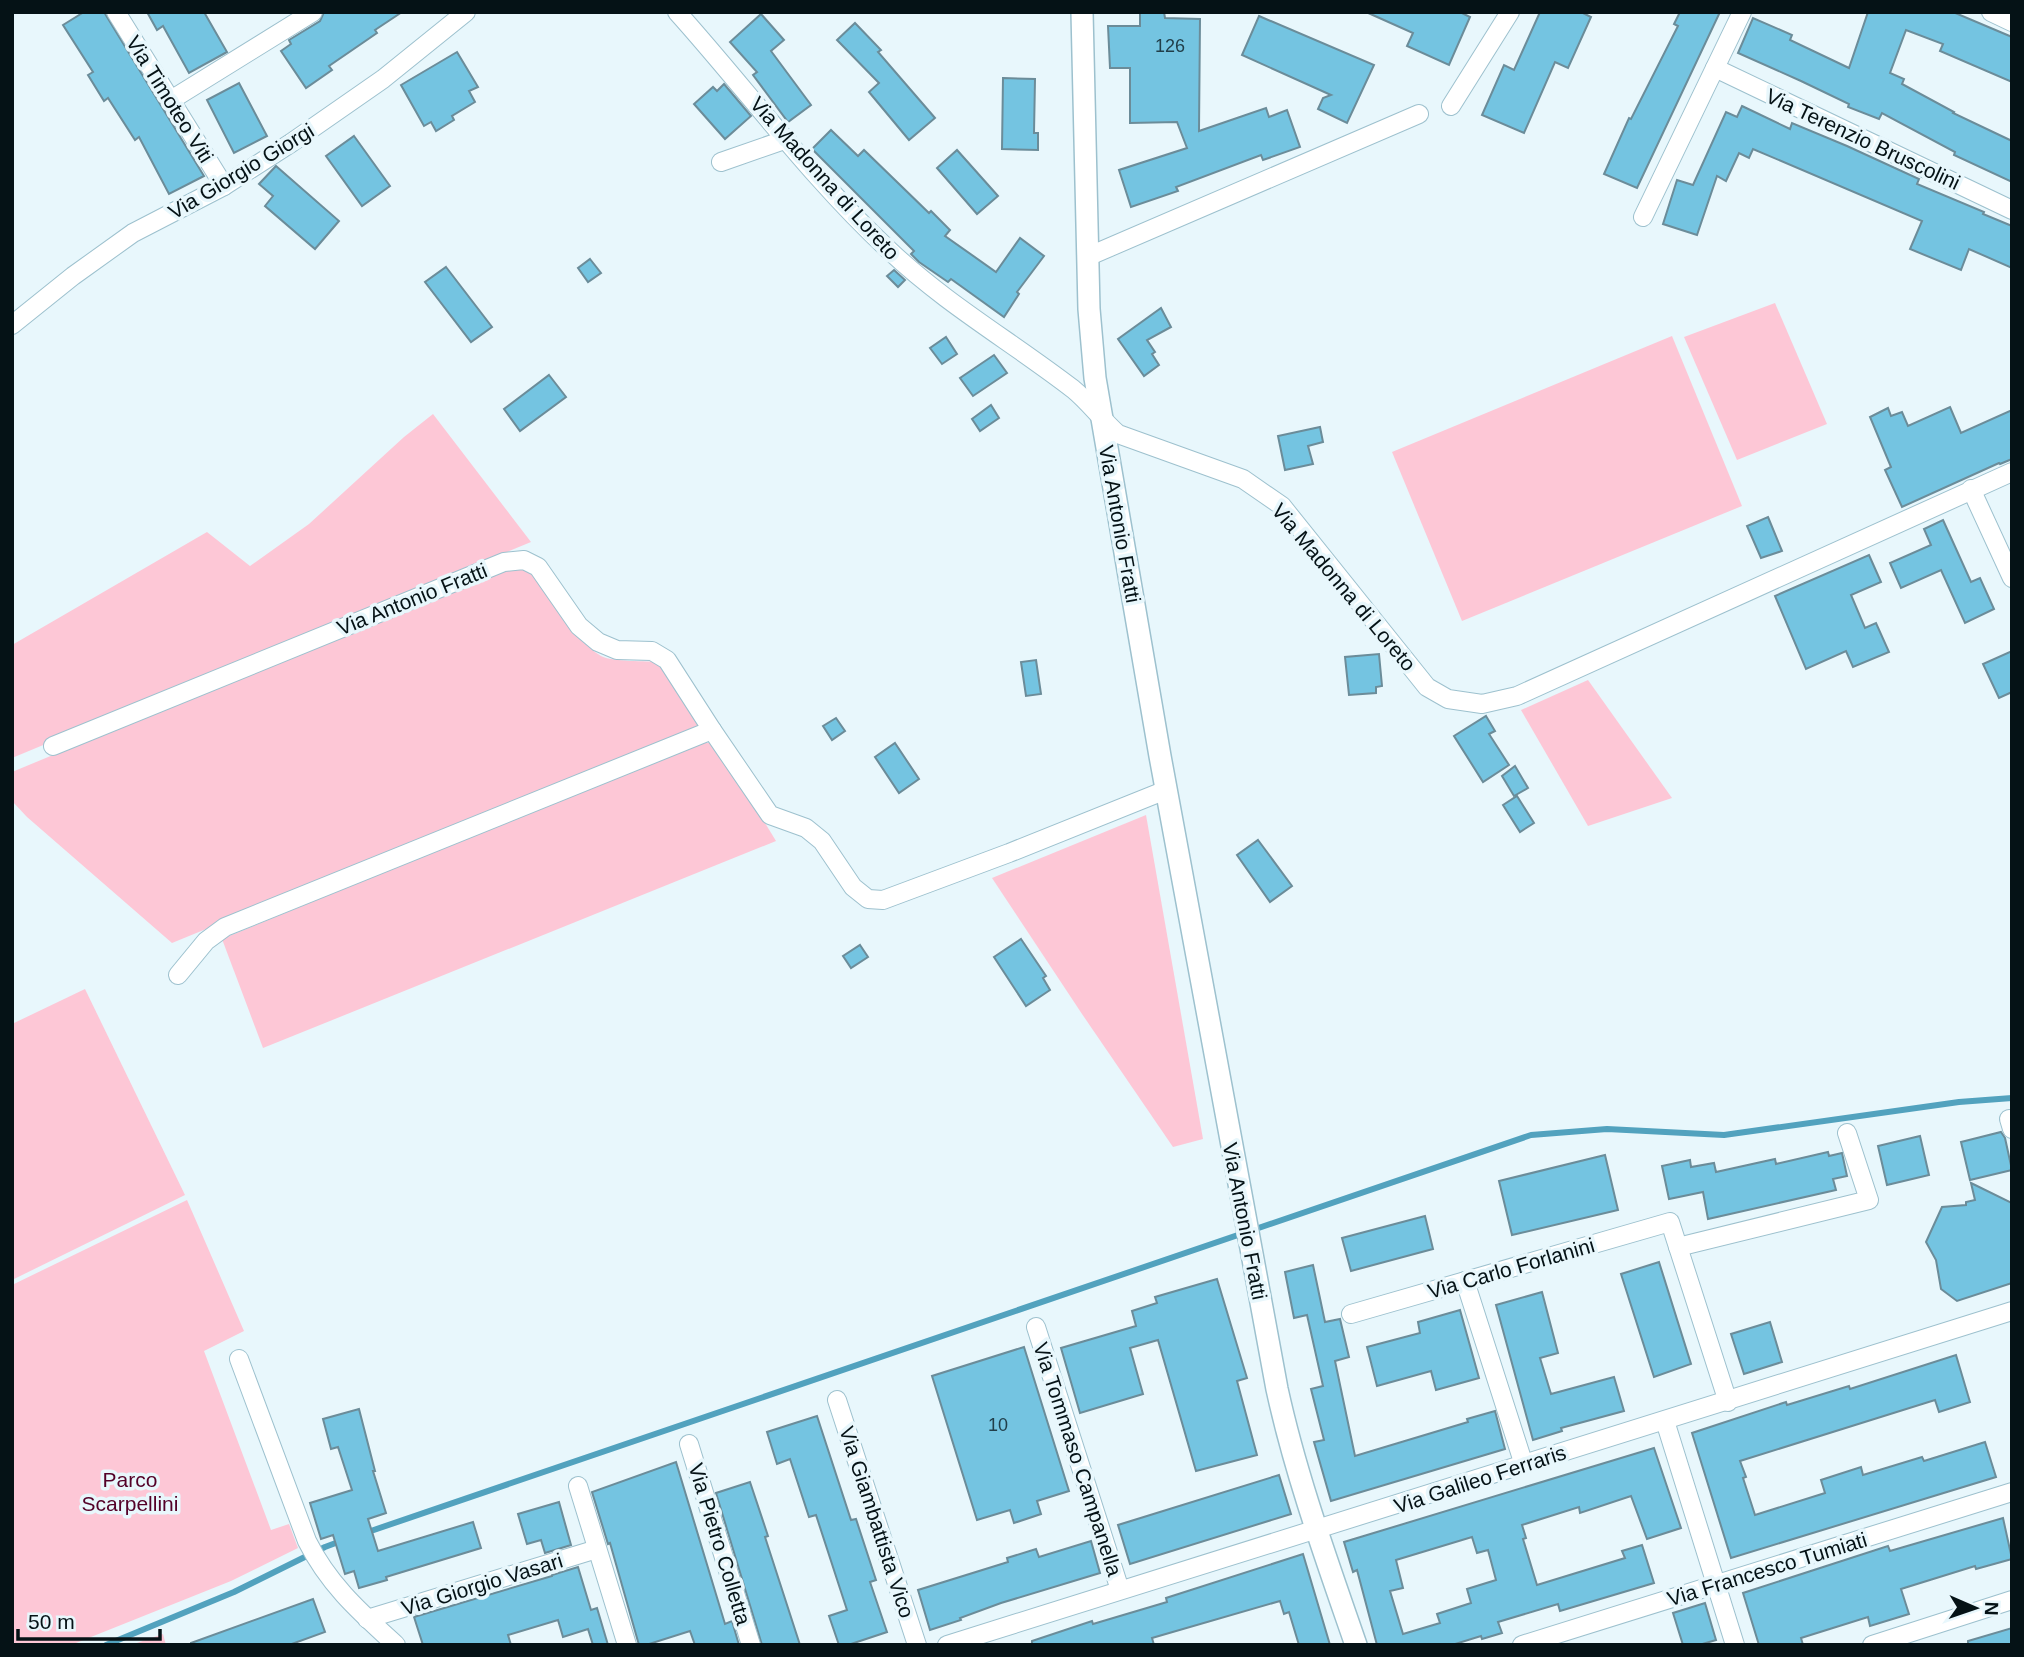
<svg xmlns="http://www.w3.org/2000/svg" width="2024" height="1657" font-family="Arial,sans-serif">
  <style>
    .green { fill: #fdc7d6 }
    .lines { fill: none; stroke-linecap: round; stroke-linejoin: round }
    .stream { stroke: #52a2be; stroke-width: 6 }
    .building { fill: #74c4e1; stroke: #6b8c99; stroke-width: 2; fill-rule: evenodd }
    .minor-casing { stroke: #9dc1ce; stroke-width: 20 }
    .tertiary-casing { stroke: #9dc1ce; stroke-width: 24 }
    .minor { stroke: #fff; stroke-width: 18 }
    .tertiary { stroke: #fff; stroke-width: 21 }
    .labels { text-anchor: middle; dominant-baseline: central; stroke-width: 7; stroke-linejoin: round; paint-order: stroke }
    .number-label { font-size: 18px; fill: #213e49 }
    .street-label { font-size: 21px; fill: #051216; stroke: #e8f7fc }
    .park-label { font-size: 21px; fill: #540028; stroke: #e8f7fc }
  </style>
  <rect width="100%" height="100%" fill="#e8f7fc"/>
  <g class="green">
    <polygon points="1775,303 1827,424 1737,460 1684,337"/>
    <polygon points="1672,336 1742,506 1462,621 1392,452"/>
    <polygon points="433,414 531,542 12,758 12,645 207,532 250,566 309,524 404,437"/>
    <path d="M522 566C553 590 566 635 601 656 612 662 646 661 661 662L704 725 172 943 27 817 12 801V772L502 569Z"/>
    <polygon points="1588,680 1672,798 1588,826 1521,710"/>
    <polygon points="698,743 712,743 722,752 776,841 263,1048 222,939"/>
    <polygon points="1146,815 1203,1139 1173,1147 1082,1014 992,878"/>
    <polygon points="85,989 185,1195 12,1280 12,1024"/>
    <polygon points="187,1200 244,1331 204,1351 271,1530 289,1524 298,1548 231,1581 71,1645 12,1645 12,1285"/>
    <polygon points="163,1634 166,1645 131,1645"/>
  </g>
  <g class="lines">
    <g class="stream">
      <polyline points="365,1533 1531,1135 1607,1129 1724,1135 1959,1102 2012,1098"/>
      <polyline points="106,1645 234,1592 325,1547 341,1541"/>
    </g>
  </g>
  <g class="building">
    <polygon points="84,12 104,12 204,176 169,194 139,137 135,140 108,98 104,101 88,75 93,72 63,25"/>
    <polygon points="147,12 204,12 227,52 189,73 163,26 157,30"/>
    <polygon points="324,12 402,12 375,30 377,33 329,66 332,70 306,88 281,51 291,44 289,40 320,21"/>
    <polygon points="1140,12 1164,12 1165,18 1200,19 1199,131 1266,108 1269,117 1287,110 1300,147 1263,160 1261,155 1176,187 1178,191 1131,207 1119,170 1187,148 1177,122 1130,123 1130,68 1110,68 1108,26 1140,26"/>
    <polygon points="1366,12 1460,12 1470,17 1449,65 1407,46 1413,33"/>
    <polygon points="1540,12 1581,12 1591,17 1568,68 1555,62 1524,133 1482,115 1504,65 1514,70"/>
    <polygon points="1680,12 1720,12 1637,188 1604,174 1629,118 1631,119 1678,26 1674,24"/>
    <polygon points="1868,12 1953,12 2012,37 2012,82 1940,51 1943,44 1906,30 1890,73 1904,79 1902,84 1954,112 1953,113 2012,141 2012,182 1954,155 1955,152 1882,113 1879,119 1848,107 1849,104 1801,81 1738,53 1753,18 1792,35 1790,40 1849,68"/>
    <polygon points="761,14 784,40 771,51 811,105 788,122 753,75 757,72 730,42"/>
    <polygon points="1259,16 1374,65 1347,123 1318,109 1323,98 1331,95 1242,55"/>
    <polygon points="855,23 881,50 878,52 935,118 909,140 869,92 879,83 837,40"/>
    <polygon points="457,52 478,87 469,91 475,102 452,116 454,120 436,131 431,122 424,126 401,85"/>
    <polygon points="1003,78 1035,79 1034,133 1038,133 1038,150 1002,149"/>
    <polygon points="239,83 267,136 234,153 207,100"/>
    <polygon points="724,84 751,116 725,139 694,104 713,87 717,91"/>
    <polygon points="1742,106 1790,129 1792,123 1847,146 1919,179 1917,184 1984,212 1983,214 2012,226 2012,268 1969,249 1961,270 1910,249 1922,221 1753,149 1749,158 1739,153 1726,181 1717,176 1697,235 1663,224 1677,180 1693,185 1726,112 1737,117"/>
    <polygon points="831,130 858,156 864,150 929,213 931,211 950,230 945,236 996,272 1020,238 1044,256 1017,292 1019,294 1004,317 951,279 948,282 919,262 911,254 914,251 812,149"/>
    <polygon points="354,136 390,186 362,206 326,156"/>
    <polygon points="957,150 998,196 977,214 937,168"/>
    <polygon points="276,166 339,221 315,249 265,206 273,196 259,184"/>
    <polygon points="590,259 601,273 588,282 578,268"/>
    <polygon points="446,267 492,327 471,342 425,282"/>
    <polygon points="894,270 905,280 898,287 887,276"/>
    <polygon points="1161,308 1171,327 1147,340 1155,352 1152,354 1159,365 1144,376 1118,339"/>
    <polygon points="946,337 957,354 942,364 930,348"/>
    <polygon points="994,355 1007,373 973,396 960,378"/>
    <polygon points="549,375 566,397 520,431 504,409"/>
    <polygon points="991,405 999,418 980,431 972,419"/>
    <polygon points="1950,407 1961,433 2012,410 2012,459 2000,464 1999,463 1902,507 1885,470 1891,467 1870,417 1888,408 1891,416 1902,412 1908,426"/>
    <polygon points="1320,427 1323,442 1308,446 1313,464 1285,470 1278,436"/>
    <polygon points="1768,517 1782,551 1761,558 1747,526"/>
    <polygon points="1943,520 1971,582 1980,578 1994,609 1965,623 1941,570 1901,588 1890,563 1931,545 1924,529"/>
    <polygon points="1869,555 1881,582 1851,595 1865,628 1876,623 1889,652 1853,667 1846,651 1806,669 1775,596"/>
    <polygon points="2012,651 2012,692 1999,698 1983,664"/>
    <polygon points="1379,654 1382,686 1376,687 1376,693 1349,695 1345,657"/>
    <polygon points="1036,660 1041,694 1026,696 1021,662"/>
    <polygon points="1486,716 1495,731 1489,734 1509,765 1483,782 1454,736"/>
    <polygon points="836,718 845,731 832,740 823,726"/>
    <polygon points="895,743 919,779 899,793 875,757"/>
    <polygon points="1515,766 1528,788 1514,796 1502,776"/>
    <polygon points="1517,796 1534,823 1520,832 1503,805"/>
    <polygon points="1258,840 1292,886 1270,902 1237,855"/>
    <polygon points="1021,939 1046,976 1043,978 1050,990 1026,1006 994,957"/>
    <polygon points="860,945 868,957 851,968 843,956"/>
    <polygon points="2001,1132 2005,1138 2012,1170 1970,1180 1961,1142"/>
    <polygon points="1920,1136 1929,1175 1887,1185 1878,1146"/>
    <polygon points="1828,1152 1829,1156 1842,1153 1847,1176 1833,1179 1836,1190 1708,1219 1703,1192 1669,1199 1662,1166 1690,1160 1691,1167 1714,1163 1716,1172 1775,1159 1776,1164"/>
    <polygon points="1605,1155 1618,1210 1512,1235 1499,1181"/>
    <polygon points="1971,1183 2012,1203 2012,1283 1957,1301 1941,1289 1936,1260 1926,1242 1942,1207 1966,1205 1966,1202 1975,1200"/>
    <polygon points="1425,1216 1433,1249 1351,1271 1342,1238"/>
    <polygon points="1659,1262 1691,1364 1654,1377 1621,1274"/>
    <polygon points="1313,1265 1325,1322 1340,1319 1349,1357 1335,1361 1355,1456 1468,1422 1467,1419 1495,1411 1505,1449 1331,1501 1314,1442 1324,1440 1311,1389 1323,1386 1307,1315 1294,1318 1285,1272"/>
    <polygon points="1217,1279 1247,1378 1237,1381 1257,1455 1196,1471 1158,1340 1130,1348 1143,1394 1080,1413 1061,1348 1136,1326 1132,1311 1157,1303 1155,1297"/>
    <polygon points="1542,1292 1558,1353 1540,1358 1551,1394 1614,1377 1624,1411 1561,1428 1562,1431 1533,1440 1496,1305"/>
    <polygon points="1460,1310 1479,1378 1436,1390 1431,1371 1377,1386 1367,1347 1420,1333 1418,1322"/>
    <polygon points="1770,1322 1782,1362 1744,1374 1731,1334"/>
    <polygon points="1024,1347 1069,1491 1037,1501 1041,1514 1014,1523 1010,1510 977,1520 932,1376"/>
    <polygon points="1956,1355 1970,1402 1939,1412 1935,1400 1740,1461 1746,1477 1743,1478 1755,1515 1825,1493 1821,1480 1861,1467 1863,1475 1922,1457 1924,1461 1985,1442 1996,1477 1731,1558 1692,1433 1786,1402 1787,1405 1849,1386 1850,1389"/>
    <polygon points="359,1409 375,1471 373,1471 386,1513 368,1519 378,1551 473,1522 481,1548 386,1577 387,1580 359,1588 354,1571 345,1574 333,1535 321,1539 310,1503 352,1490 338,1447 331,1449 323,1419"/>
    <polygon points="817,1416 851,1520 856,1519 876,1580 870,1582 887,1632 848,1645 839,1645 829,1616 847,1610 816,1515 809,1517 790,1459 777,1464 767,1432"/>
    <path d="M1654 1448 1681 1528 1647 1539 1631 1496 1580 1513 1579 1507 1522 1525 1526 1538 1523 1539 1537 1585 1625 1558 1622 1551 1642 1545 1654 1583 1560 1611 1558 1604 1498 1622 1502 1633 1482 1639 1481 1636 1452 1645H1377L1357 1570 1353 1572 1344 1542ZM1472 1537 1477 1553 1488 1550 1496 1580 1467 1589 1471 1603 1437 1614 1440 1623 1403 1634 1390 1591 1403 1588 1396 1560Z"/>
    <polygon points="676,1462 725,1624 732,1621 739,1645 695,1645 690,1631 646,1645 639,1645 610,1543 608,1544 592,1492"/>
    <polygon points="1279,1475 1291,1514 1130,1564 1118,1525"/>
    <polygon points="750,1482 768,1536 765,1537 800,1645 762,1645 716,1493"/>
    <polygon points="559,1502 571,1545 545,1553 541,1540 527,1544 518,1514"/>
    <polygon points="2003,1518 2012,1559 1976,1569 1975,1566 1901,1589 1909,1614 1870,1626 1868,1617 1801,1638 1803,1645 1759,1645 1743,1593 1888,1546 1890,1551"/>
    <polygon points="1091,1541 1100,1573 1001,1603 960,1618 961,1620 930,1630 918,1590 1008,1562 1007,1558 1036,1549 1039,1557"/>
    <polygon points="1303,1554 1330,1645 1299,1645 1289,1612 1284,1614 1280,1601 1152,1638 1154,1645 1032,1645 1032,1641 1092,1621 1093,1624 1167,1602 1166,1598"/>
    <polygon points="578,1567 591,1610 597,1608 608,1645 593,1645 588,1629 563,1637 558,1620 508,1635 511,1645 423,1645 414,1617 552,1576 552,1575"/>
    <polygon points="313,1599 325,1632 289,1645 191,1645 191,1643"/>
    <polygon points="1705,1603 1716,1640 1699,1645 1683,1645 1673,1613"/>
    <polygon points="2012,1628 2012,1645 1968,1645 1968,1641"/>
  </g>
  <g class="lines">
    <g class="minor-casing">
      <g id="minor">
        <polyline points="116,12 224,186"/>
        <path d="M677 12C748 91 812 179 890 251 946 304 1012 342 1073 389 1089 402 1102 420 1118 434L1243 479 1282 506 1427 687 1448 699 1482 704 1517 696 2012 472"/>
        <polyline points="1991,12 2012,22"/>
        <polyline points="1715,68 2012,210"/>
        <polyline points="171,100 313,12"/>
        <polyline points="1451,106 1510,12"/>
        <polyline points="721,162 787,139"/>
        <polyline points="1643,217 1742,12"/>
        <polyline points="1087,257 1419,114"/>
        <polyline points="12,325 73,276 133,233 224,186 291,143 383,79 466,12"/>
        <polyline points="1971,489 2012,578"/>
        <polyline points="53,746 504,562 524,560 538,567 579,626 598,642 617,650 652,651 667,660 712,730"/>
        <polyline points="178,975 206,941 225,927 712,730 770,815 806,828 822,841 853,887 868,899 883,900 1009,853 1166,790"/>
        <polyline points="2009,1119 2012,1129"/>
        <polyline points="1678,1247 1869,1200 1847,1133"/>
        <polyline points="1465,1281 1524,1465"/>
        <polyline points="1351,1314 1670,1222 1728,1402"/>
        <polyline points="1036,1327 1120,1590"/>
        <path d="M239 1359 307 1541C329 1585 360 1612 396 1645"/>
        <polyline points="837,1400 917,1645"/>
        <polyline points="1665,1421 1735,1645"/>
        <polyline points="689,1444 751,1645"/>
        <polyline points="578,1486 627,1645"/>
        <polyline points="367,1619 597,1549"/>
        <polyline points="947,1645 2012,1311"/>
        <polyline points="1522,1645 2012,1492"/>
        <polyline points="1872,1645 2012,1600"/>
      </g>
    </g>
    <g class="tertiary-casing">
      <path id="tertiary" d="M1082 12 1089 309 1095 378 1160 756 1277 1389C1296 1476 1327 1561 1356 1645"/>
    </g>
    <use href="#minor" class="minor"/>
    <use href="#tertiary" class="tertiary"/>
  </g>
  <g class="labels">
    <g class="number-label">
      <text x="1170" y="46">126</text>
      <text x="998" y="1425">10</text>
    </g>
    <g class="street-label">
      <text transform="translate(170 99) rotate(58)">Via Timoteo Viti</text>
      <text transform="translate(1863 139) rotate(25)">Via Terenzio Bruscolini</text>
      <text transform="translate(241 171) rotate(-31)">Via Giorgio Giorgi</text>
      <text transform="translate(825 178) rotate(48)">Via Madonna di Loreto</text>
      <text transform="translate(1120 524) rotate(80)">Via Antonio Fratti</text>
      <text transform="translate(1344 587) rotate(50)">Via Madonna di Loreto</text>
      <text transform="translate(412 599) rotate(-22)">Via Antonio Fratti</text>
      <text transform="translate(1245 1221) rotate(79)">Via Antonio Fratti</text>
      <text transform="translate(1511 1268) rotate(-16)">Via Carlo Forlanini</text>
      <text transform="translate(1078 1459) rotate(72)">Via Tommaso Campanella</text>
      <text transform="translate(1480 1479) rotate(-18)">Via Galileo Ferraris</text>
      <text transform="translate(877 1522) rotate(72)">Via Giambattista Vico</text>
      <text transform="translate(720 1544) rotate(73)">Via Pietro Colletta</text>
      <text transform="translate(1767 1569) rotate(-17)">Via Francesco Tumiati</text>
      <text transform="translate(482 1584) rotate(-17)">Via Giorgio Vasari</text>
    </g>
    <g class="park-label">
      <text x="130" y="1479">Parco<tspan x="130" dy="24">Scarpellini</tspan></text>
    </g>
  </g>
  <rect width="2024" height="1657" fill="none" stroke="#051216" stroke-width="28"/>
  <g transform="translate(1975 1608) rotate(92)" stroke="#e8f7fc" stroke-width="5" paint-order="stroke">
  <path d="M0-5L12 26L0 18L-12 26Z" fill="#051216"/>
  <text y="-10" font-size="19" font-weight="bold" text-anchor="middle" fill="#051216">N</text>
  </g>
  <path d="M18 1629v10h142v-10" fill="none" stroke="#051216" stroke-width="3.5"/>
  <text x="28" y="1629" font-size="21" fill="#051216" stroke="#e8f7fc" stroke-width="5" paint-order="stroke">50 m</text>
</svg>
